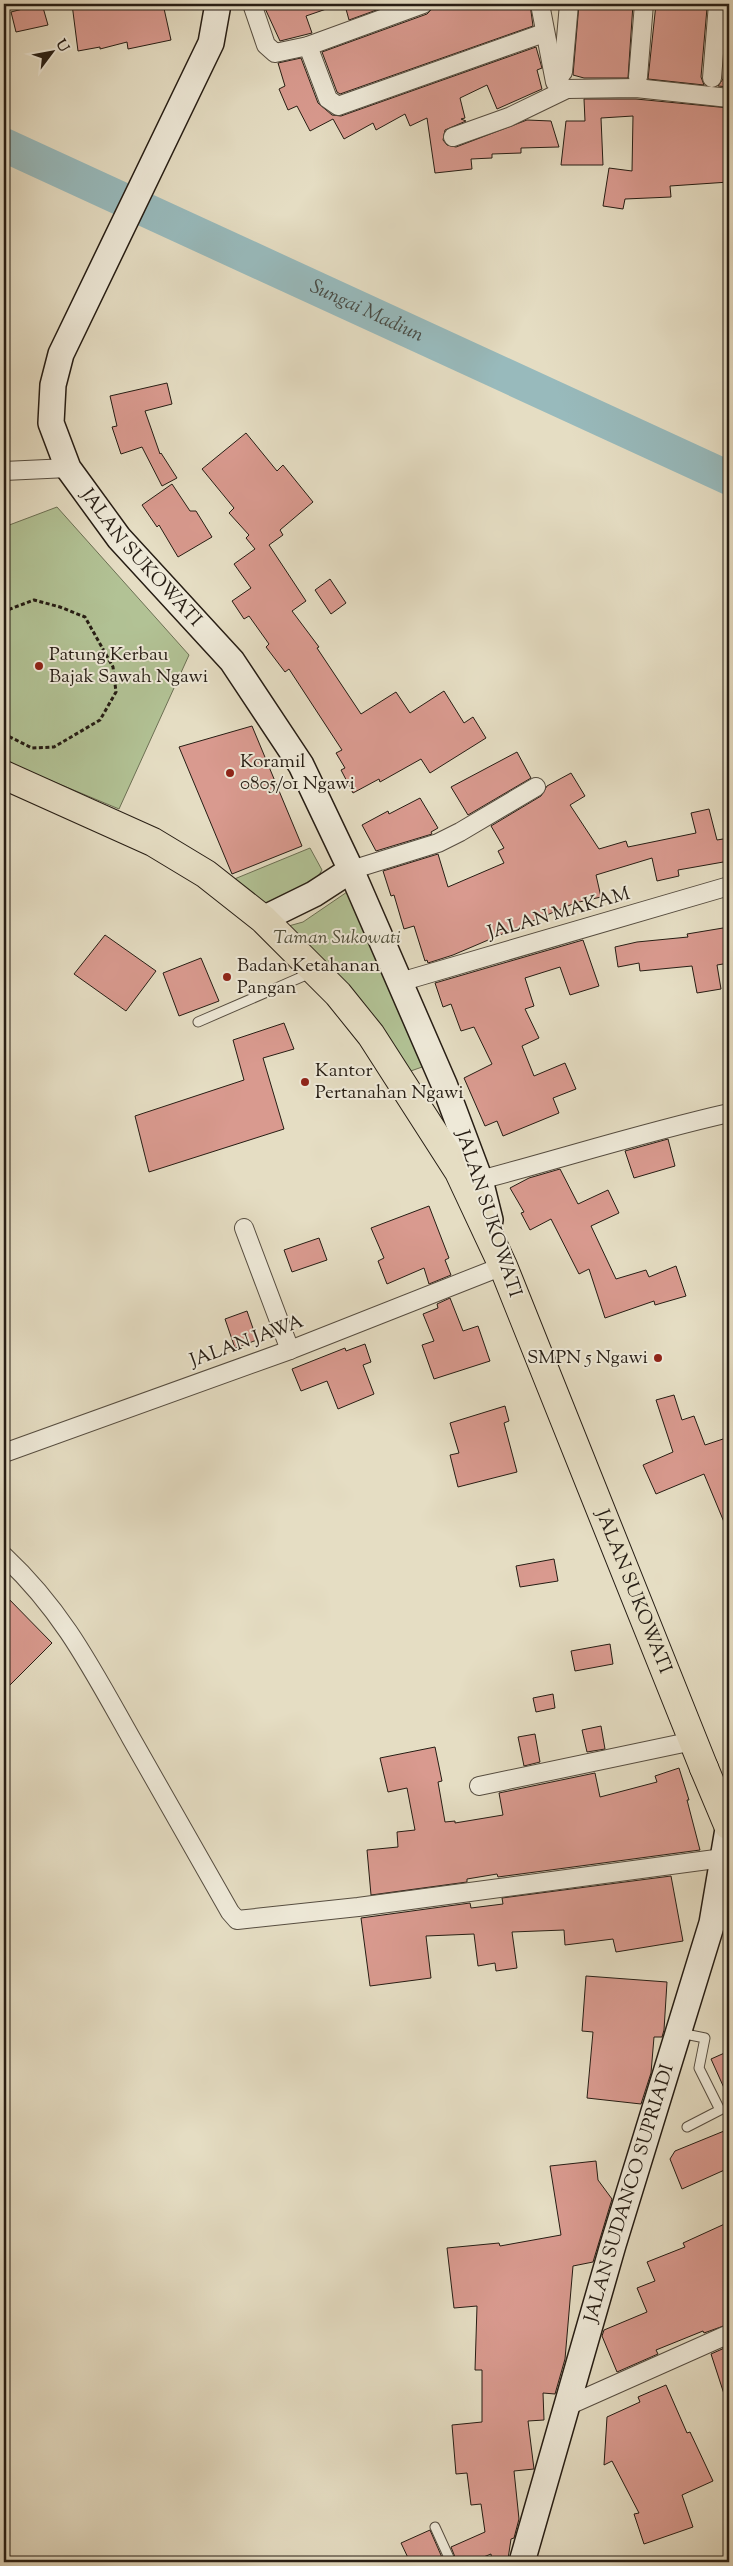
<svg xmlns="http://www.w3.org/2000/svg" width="733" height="2566" font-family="'Sorts Mill Goudy',serif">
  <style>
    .green { fill: #b2c295; stroke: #6c7054 }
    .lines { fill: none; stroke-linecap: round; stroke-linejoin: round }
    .river { stroke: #98babc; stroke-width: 34 }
    .building { fill: #d99a8f; stroke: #261d14 }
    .lane-casing { stroke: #564d40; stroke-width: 11 }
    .street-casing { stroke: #564d40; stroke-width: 20 }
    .secondary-casing { stroke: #261d14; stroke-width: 28 }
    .primary-casing { stroke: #261d14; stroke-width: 30 }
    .highway-casing { stroke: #261d14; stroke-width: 30 }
    .path { stroke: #261d14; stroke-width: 3; stroke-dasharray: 4 2.5; stroke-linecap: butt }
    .lane { stroke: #eee9d8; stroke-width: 9 }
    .street { stroke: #eee9d8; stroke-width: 18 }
    .secondary { stroke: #eee9d8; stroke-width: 25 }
    .primary { stroke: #e5ddc3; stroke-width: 28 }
    .highway { stroke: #e5ddc3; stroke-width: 28 }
    .poi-dot { fill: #8f2418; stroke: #eee9d8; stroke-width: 2 }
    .labels { text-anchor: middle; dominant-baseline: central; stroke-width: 4; stroke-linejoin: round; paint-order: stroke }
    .street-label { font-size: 19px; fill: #261d14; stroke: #eee9d8 }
    .poi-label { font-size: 19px; fill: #261d14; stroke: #eee9d8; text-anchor: start }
    .park-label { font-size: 19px; font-style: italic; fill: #504f3b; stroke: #eee9d8 }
    .water-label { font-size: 20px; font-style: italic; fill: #484c46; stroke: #eee9d8 }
  </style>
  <rect width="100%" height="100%" fill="#e5ddc3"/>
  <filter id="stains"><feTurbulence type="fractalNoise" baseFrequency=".004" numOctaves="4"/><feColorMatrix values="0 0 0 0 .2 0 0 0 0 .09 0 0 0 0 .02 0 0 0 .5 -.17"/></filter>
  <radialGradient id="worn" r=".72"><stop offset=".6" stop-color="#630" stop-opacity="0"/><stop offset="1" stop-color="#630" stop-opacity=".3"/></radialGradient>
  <g class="green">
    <polygon points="57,507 189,655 119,809 4,761 4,527"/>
    <polygon points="310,848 322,870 314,883 269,904 255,905 232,880"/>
    <polygon points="347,892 425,1066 405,1073 285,927 303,922"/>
  </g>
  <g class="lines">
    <path class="river" id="s1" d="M4 145 729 478"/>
  </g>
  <g class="building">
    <polygon points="42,4 48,25 16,32 11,12"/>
    <polygon points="72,4 163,4 171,40 128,49 127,42 100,49 100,47 78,51"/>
    <polygon points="263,4 335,4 335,6 306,16 312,33 280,41"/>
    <polygon points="363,4 393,4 349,20 346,9"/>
    <polygon points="433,4 530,4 533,26 340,94 337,92 322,52 427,14 431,10"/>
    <polygon points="579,4 633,4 628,78 584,78 573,75"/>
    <polygon points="656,4 707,8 701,77 704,85 648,79"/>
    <polygon points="728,10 729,10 729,87 718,86 723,79"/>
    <polygon points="536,47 542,68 537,70 542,89 497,109 487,85 460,98 465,118 461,119 466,121 445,130 443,140 447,145 456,147 527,120 551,121 559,147 521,148 521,153 492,154 492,158 471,159 472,169 435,173 427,118 410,126 405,114 376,130 373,123 344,139 333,119 310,131 297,106 288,110 279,89 285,86 278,63 301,58 318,103 332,115 341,116"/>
    <polygon points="584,99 636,99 729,108 729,182 670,186 671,197 625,199 623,209 603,206 609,168 632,171 633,116 601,118 603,165 561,165 566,121 585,121"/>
    <polygon points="167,383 172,404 145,411 160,454 161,453 177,478 162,486 142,447 121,454 112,427 117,426 110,396"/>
    <polygon points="246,433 277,471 283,465 313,502 280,530 283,535 269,545 306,601 292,611 319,647 317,648 361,714 396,692 410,713 444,691 464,723 473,717 486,738 430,773 421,759 380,782 379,779 353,793 341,770 345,768 336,753 342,750 289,669 285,672 266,647 269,644 249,616 244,619 232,601 251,588 234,564 255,549 246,538 249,535 229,513 234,508 202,469"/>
    <polygon points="172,484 190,511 196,511 212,537 178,557 159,525 157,527 142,505"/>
    <polygon points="330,579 346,603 331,614 315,590"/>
    <polygon points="252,726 302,846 232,874 179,747"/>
    <polygon points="517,752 531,778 468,815 451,787"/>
    <polygon points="571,773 585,796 570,805 599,849 626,841 628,847 696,833 691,813 709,809 717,840 729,838 729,861 678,870 679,876 657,881 652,858 596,875 601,897 575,903 453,955 428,963 427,960 425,961 414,926 404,929 394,895 391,896 383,871 438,854 448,887 504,863 498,851 504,848 491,826 541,796 547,786"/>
    <polygon points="420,798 438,828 431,832 432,834 376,851 362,825 388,811 389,814"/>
    <polygon points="729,927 729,963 717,965 721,989 697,993 692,966 640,971 639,963 618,967 615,947 637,942 688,937 687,934"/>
    <polygon points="105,935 156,971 126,1011 74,974"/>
    <polygon points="583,940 599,986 570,995 560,967 525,978 534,1006 525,1009 539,1038 522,1046 534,1076 565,1063 576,1089 553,1098 559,1113 503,1136 497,1121 485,1126 464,1078 492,1064 474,1027 461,1031 451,1004 443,1007 435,983"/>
    <polygon points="201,958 219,1001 179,1016 163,973"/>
    <polygon points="284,1023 294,1049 263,1058 284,1129 149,1172 135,1116 244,1080 233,1040"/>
    <polygon points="668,1139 675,1166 634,1178 625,1151"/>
    <polygon points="560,1169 578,1204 608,1190 619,1213 591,1226 616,1279 646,1270 649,1277 676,1266 686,1296 655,1305 654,1301 605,1318 589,1269 579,1274 551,1219 530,1230 521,1213 524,1212 510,1188 529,1178"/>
    <polygon points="429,1206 449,1258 445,1260 451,1275 429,1284 424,1268 387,1284 378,1261 384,1258 371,1228"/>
    <polygon points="319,1238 327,1260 292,1272 284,1250"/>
    <polygon points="450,1298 463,1331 478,1326 490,1361 434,1379 422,1345 434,1341 423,1314 438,1308 437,1304"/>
    <polygon points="247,1311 257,1340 235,1348 225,1319"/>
    <polygon points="365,1344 371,1362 363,1365 374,1394 338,1409 327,1381 301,1391 292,1369 345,1348 346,1351"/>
    <polygon points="674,1395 682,1420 694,1416 705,1445 729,1437 729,1534 704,1474 656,1494 643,1465 673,1452 656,1400"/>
    <polygon points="505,1406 509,1421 504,1423 517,1472 458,1487 450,1455 459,1453 450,1423"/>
    <polygon points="554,1559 558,1581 520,1587 516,1566"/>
    <polygon points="4,1594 52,1643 4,1691"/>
    <polygon points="610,1644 613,1664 575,1671 571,1651"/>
    <polygon points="553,1694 555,1708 536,1712 533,1698"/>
    <polygon points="601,1726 605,1749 587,1752 582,1730"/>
    <polygon points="535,1734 540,1762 524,1766 518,1737"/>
    <polygon points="435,1747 442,1781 438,1782 445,1822 455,1821 455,1823 503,1815 499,1793 595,1773 600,1797 657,1782 655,1776 679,1768 689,1800 687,1800 700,1850 498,1877 497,1874 467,1879 467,1882 371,1895 367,1850 398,1847 397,1832 415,1830 407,1788 388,1792 380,1758"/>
    <polygon points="671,1876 683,1941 616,1952 613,1939 565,1945 564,1930 512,1932 517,1968 496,1971 495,1963 478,1966 474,1934 426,1936 431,1978 370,1986 361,1918 470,1903 471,1908 503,1904 502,1898"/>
    <polygon points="586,1976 667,1982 664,2030 662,2037 654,2037 651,2073 641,2104 587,2098 593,2032 582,2031"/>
    <polygon points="729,2051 729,2099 711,2059"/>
    <polygon points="729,2129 729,2168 682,2189 670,2159 675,2151"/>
    <polygon points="596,2161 598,2180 612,2199 593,2262 573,2266 565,2359 555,2394 543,2393 544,2420 528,2421 534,2469 514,2471 519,2519 514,2538 511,2539 508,2559 492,2562 491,2554 471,2562 457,2562 451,2547 485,2532 481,2504 471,2505 467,2473 456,2474 452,2425 482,2422 482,2370 475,2370 477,2306 454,2308 447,2248 499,2243 500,2246 561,2235 550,2166"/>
    <polygon points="729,2222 729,2324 704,2333 703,2331 656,2350 658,2354 617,2372 602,2336 604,2330 647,2312 637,2288 655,2281 647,2262 685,2247 683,2243"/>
    <polygon points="729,2346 729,2400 726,2400 711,2354"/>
    <polygon points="666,2385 687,2433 690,2432 713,2481 682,2495 693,2527 644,2544 634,2514 639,2513 612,2461 604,2465 607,2417 640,2402 638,2397"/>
    <polygon points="430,2530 444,2562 410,2562 401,2543"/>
  </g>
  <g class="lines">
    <g class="lane-casing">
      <g id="lane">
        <polyline points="198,1022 313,972"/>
        <polyline points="680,2033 705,2038 699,2068 720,2110 687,2127"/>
        <polyline points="435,2527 451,2562"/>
      </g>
    </g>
    <g class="street-casing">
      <g id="street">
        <polyline points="252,4 266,45 275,53 308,46 423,4"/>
        <polyline points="540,4 555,82 567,89 636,88 729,98"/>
        <polyline points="308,46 328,99 338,106 544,33"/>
        <polyline points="563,72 569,4"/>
        <polyline points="638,77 644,4"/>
        <polyline points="712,78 718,4"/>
        <polyline points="453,137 509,117 567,89"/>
        <polyline points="4,471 68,468"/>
        <polyline points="351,870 438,843 460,832 536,787"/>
        <polyline points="400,982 729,886"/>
        <path d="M480 1180C563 1158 645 1132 729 1113"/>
        <polyline points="244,1228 290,1350"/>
        <polyline points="4,1453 290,1350 503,1266"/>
        <path d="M4 1556C63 1611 92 1669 131 1738 164 1796 197 1854 230 1912L237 1920 358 1907 723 1858"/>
        <polyline points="479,1786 693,1741"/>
        <polyline points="565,2407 729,2334"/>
      </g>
    </g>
    <g class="secondary-casing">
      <g id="secondary">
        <path id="s2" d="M218 4 211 43 61 354 53 385 51 423 68 468 119 538 232 661 301 765 351 870 444 1084 480 1180 490 1220"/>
        <polyline points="263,919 314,894 351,870"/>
        <path id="s3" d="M522 2562 613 2245 712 1923 729 1823"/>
      </g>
    </g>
    <g class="primary-casing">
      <g id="primary">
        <path id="s4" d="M4 775 153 842 206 874 263 919 338 994 371 1035 459 1172 503 1266 704 1768"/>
      </g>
    </g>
    <g class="highway-casing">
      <polyline id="highway" points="704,1768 728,1825"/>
    </g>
    <polyline class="path" points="4,614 10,609 34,600 60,607 85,617 113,667 116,692 100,720 54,747 32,748 4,734"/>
    <use href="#lane" class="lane"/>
    <use href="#street" class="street"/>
    <use href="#secondary" class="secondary"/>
    <use href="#primary" class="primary"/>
    <use href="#highway" class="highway"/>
  </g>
  <g class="poi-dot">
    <circle cx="39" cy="666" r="5"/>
    <circle cx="230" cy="773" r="5"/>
    <circle cx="227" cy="977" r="5"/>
    <circle cx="305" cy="1082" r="5"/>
    <circle cx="658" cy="1358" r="5"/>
  </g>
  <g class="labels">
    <g class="street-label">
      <text stroke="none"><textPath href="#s2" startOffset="619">JALAN SUKOWATI</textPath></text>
      <text transform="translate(559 914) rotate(-16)">JALAN MAKAM</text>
      <text transform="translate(488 1214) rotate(72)">JALAN SUKOWATI</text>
      <text transform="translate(247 1342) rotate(-20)">JALAN JAWA</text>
      <text stroke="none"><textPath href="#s4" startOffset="1074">JALAN SUKOWATI</textPath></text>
      <text stroke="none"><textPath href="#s3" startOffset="384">JALAN SUDANCO SUPRIADI</textPath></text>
    </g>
    <g class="poi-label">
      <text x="49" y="655">Patung Kerbau<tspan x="49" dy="22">Bajak Sawah Ngawi</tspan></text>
      <text x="240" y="762">Koramil<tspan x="240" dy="22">0805/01 Ngawi</tspan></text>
      <text x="237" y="966">Badan Ketahanan<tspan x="237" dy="22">Pangan</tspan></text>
      <text x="315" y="1071">Kantor<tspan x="315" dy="22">Pertanahan Ngawi</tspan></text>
      <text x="648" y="1358" text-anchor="end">SMPN 5 Ngawi</text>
    </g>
    <g class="park-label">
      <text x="337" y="938">Taman Sukowati</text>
    </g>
    <g class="water-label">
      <text stroke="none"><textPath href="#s1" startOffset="399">Sungai Madiun</textPath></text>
    </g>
  </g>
  <rect width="733" height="2566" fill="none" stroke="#e5ddc3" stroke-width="20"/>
  <rect x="5" y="5" width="723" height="2556" fill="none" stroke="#261d14" stroke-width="2.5"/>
  <rect x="10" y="10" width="713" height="2546" fill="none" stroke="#261d14"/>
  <g transform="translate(52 52) rotate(58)" stroke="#eee9d8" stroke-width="4" paint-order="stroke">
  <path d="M0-4L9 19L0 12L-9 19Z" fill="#261d14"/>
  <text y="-8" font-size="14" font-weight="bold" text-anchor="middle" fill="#261d14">U</text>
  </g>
  <rect width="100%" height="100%" filter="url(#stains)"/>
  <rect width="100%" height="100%" fill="url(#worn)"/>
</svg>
